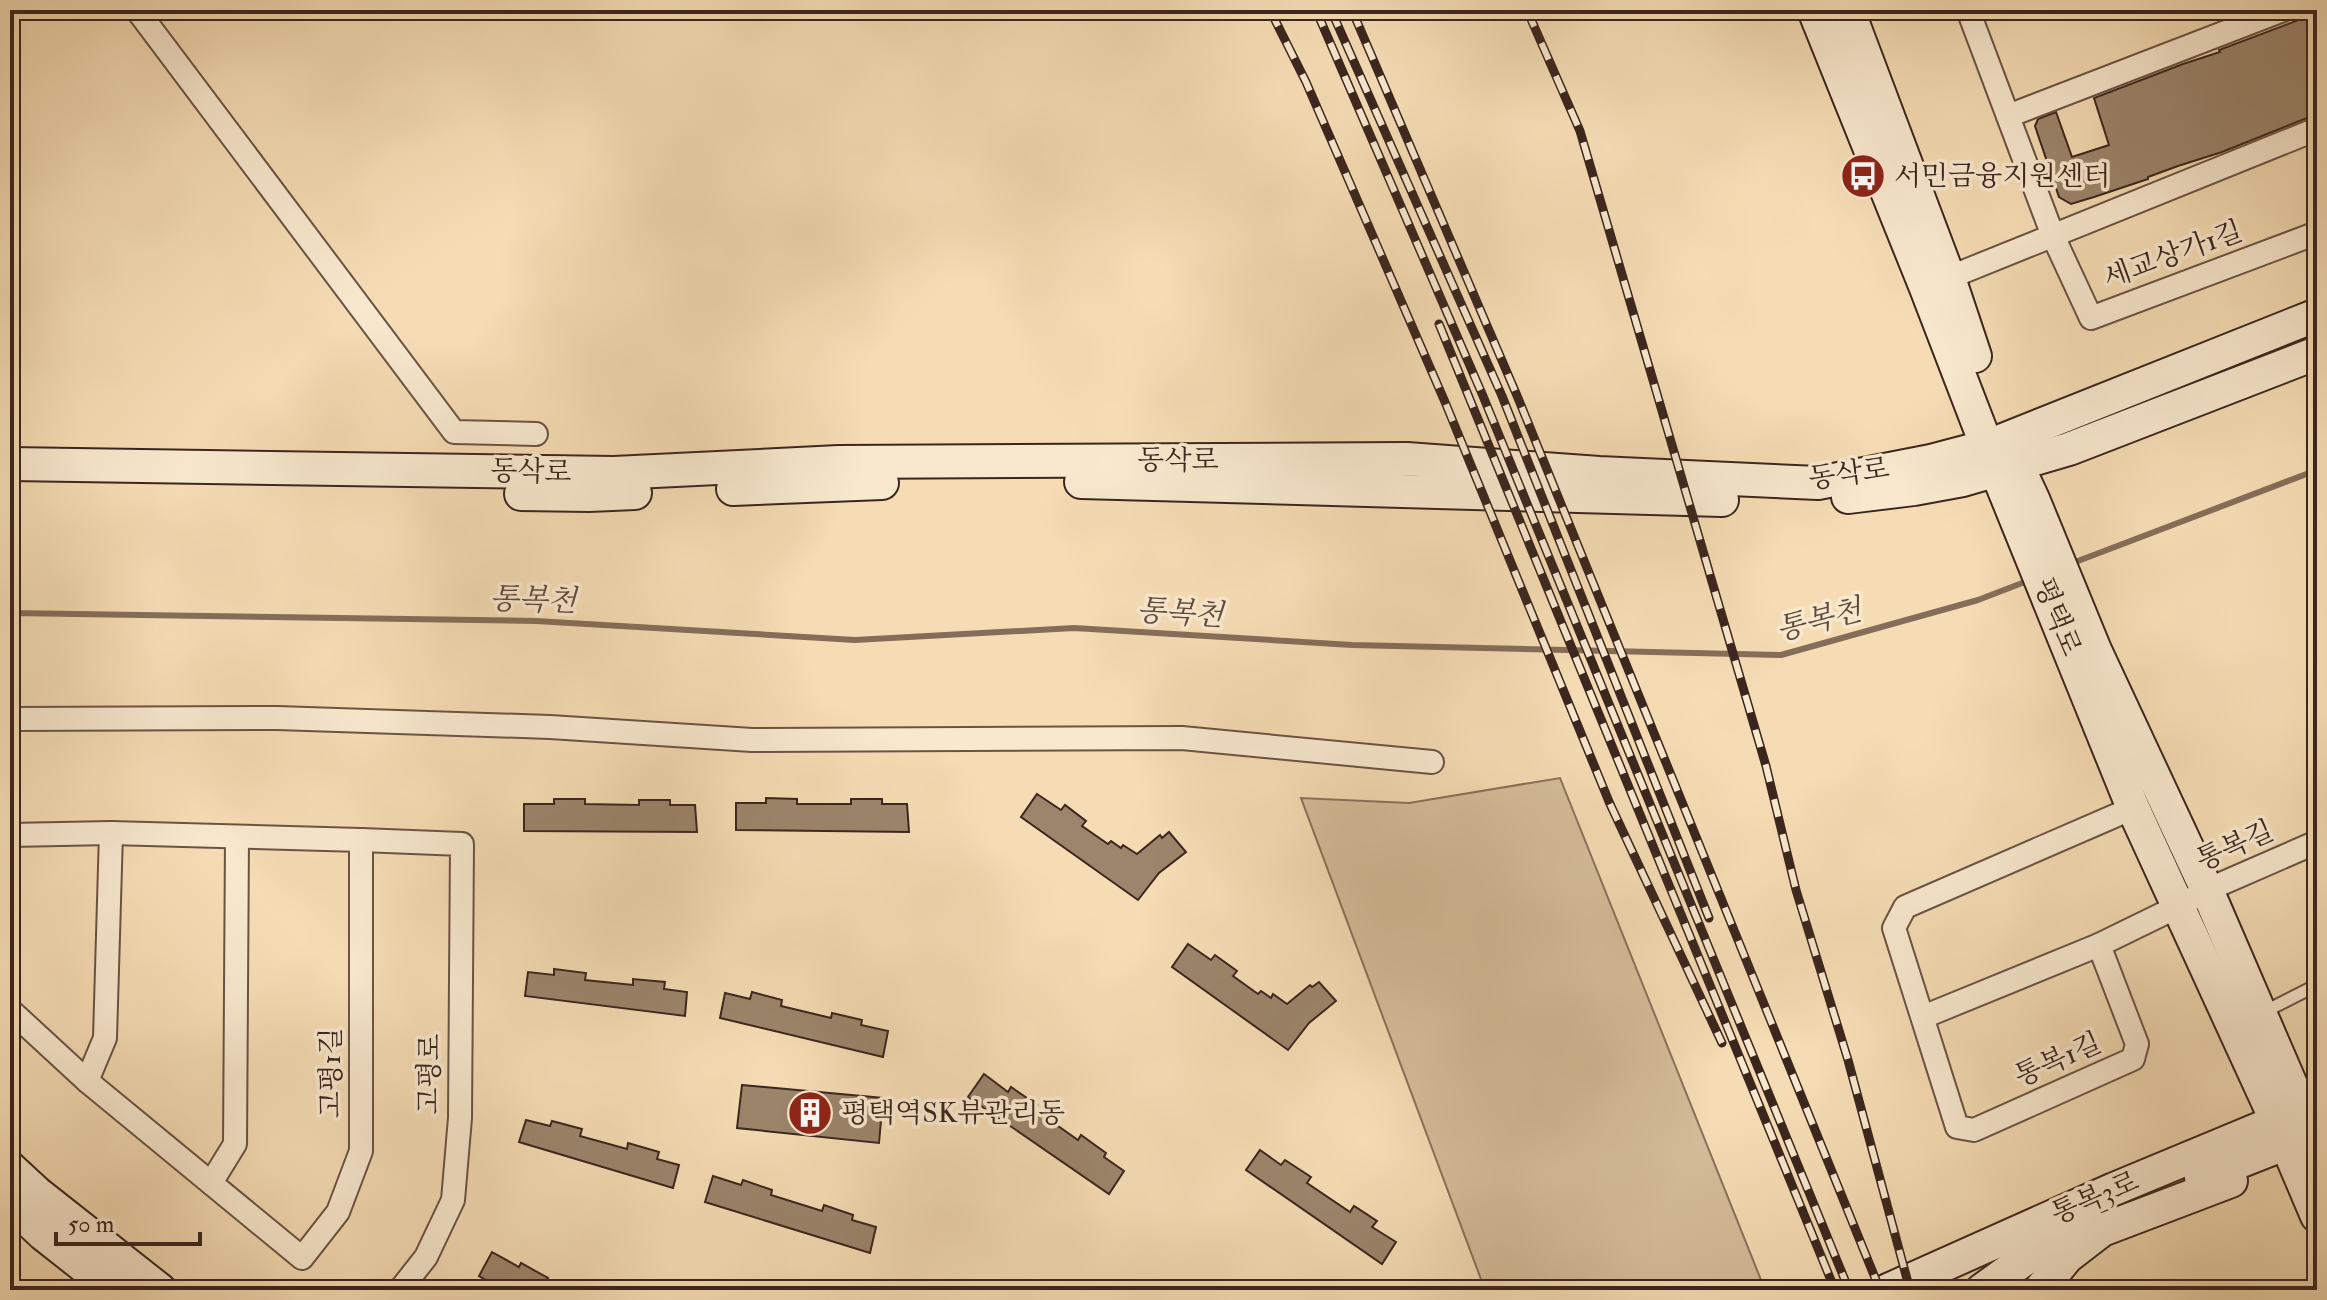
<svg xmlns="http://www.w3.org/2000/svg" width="2327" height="1300" font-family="'IM FELL Double Pica','Noto Serif KR',serif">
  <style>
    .green { fill: #d5bd9a; stroke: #88725c; stroke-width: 2 }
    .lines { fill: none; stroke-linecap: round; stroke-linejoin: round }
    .stream { stroke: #856e59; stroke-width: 6 }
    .building { fill: #9c856c; stroke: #3b261e; stroke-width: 2 }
    .lane-casing { stroke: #6a5444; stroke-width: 15 }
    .street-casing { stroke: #6a5444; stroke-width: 26 }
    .secondary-casing { stroke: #3b261e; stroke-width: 36 }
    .lane { stroke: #f8e8ce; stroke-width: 11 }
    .street { stroke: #f8e8ce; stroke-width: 22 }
    .secondary { stroke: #f8e8ce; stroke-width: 32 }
    .rail-casing { stroke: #3b261e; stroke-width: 9 }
    .rail { stroke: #f8e8ce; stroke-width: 6; stroke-dasharray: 18; stroke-linecap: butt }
    .labels { text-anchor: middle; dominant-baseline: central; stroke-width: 7; stroke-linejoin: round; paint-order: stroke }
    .poi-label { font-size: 28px; fill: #3b261e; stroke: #f8e8ce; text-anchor: start }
    .street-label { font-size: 28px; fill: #3b261e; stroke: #f8e8ce }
    .water-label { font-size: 30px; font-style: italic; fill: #604a3c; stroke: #f8e8ce }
  </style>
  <rect width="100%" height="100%" fill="#f5dcb4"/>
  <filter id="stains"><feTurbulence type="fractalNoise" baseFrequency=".0025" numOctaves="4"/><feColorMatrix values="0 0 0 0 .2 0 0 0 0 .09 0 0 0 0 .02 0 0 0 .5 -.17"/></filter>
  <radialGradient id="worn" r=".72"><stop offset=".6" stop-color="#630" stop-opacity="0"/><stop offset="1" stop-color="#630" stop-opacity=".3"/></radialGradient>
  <polygon class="green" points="1560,778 1765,1290 1485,1290 1301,798 1409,803"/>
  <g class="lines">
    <g class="stream">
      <polyline points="2070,564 2317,470"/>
      <polyline points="10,613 536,621 855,640 1074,628 1352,645 1781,655 1978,600 2030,580"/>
    </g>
  </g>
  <g class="building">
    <polygon points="2317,13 2317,114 2222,152 2178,166 2148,177 2148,179 2094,197 2071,204 2059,197 2035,126 2038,119 2056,112 2072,157 2109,145 2094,98 2183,64 2220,52 2219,50"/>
    <polygon points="1037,794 1061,810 1065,805 1086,821 1082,826 1108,844 1111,841 1121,848 1123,845 1137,854 1160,835 1162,838 1169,832 1186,852 1159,873 1138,900 1021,817"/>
    <polygon points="766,798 797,799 797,804 851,804 851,799 882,799 882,804 907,804 909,832 736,830 736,803 766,803"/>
    <polygon points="554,799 585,799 585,804 639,805 639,800 670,800 670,805 695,805 697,832 524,831 524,804 554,804"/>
    <polygon points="1188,944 1211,960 1215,955 1237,971 1233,976 1258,994 1261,991 1271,998 1273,994 1287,1004 1310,985 1312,987 1319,982 1336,1001 1309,1023 1288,1050 1172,967"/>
    <polygon points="554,969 586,973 585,980 633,985 633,979 665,982 664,989 687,992 685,1016 525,996 528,972 554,975"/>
    <polygon points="752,992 782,1000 781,1006 831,1018 832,1013 862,1020 861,1025 888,1031 883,1057 720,1018 725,993 750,999"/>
    <polygon points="984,1074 1008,1092 1011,1087 1037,1105 1034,1109 1078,1140 1081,1135 1106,1153 1104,1157 1124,1171 1109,1194 968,1097"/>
    <polygon points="742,1085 883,1098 879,1143 737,1128"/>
    <polygon points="526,1120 550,1126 552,1121 582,1129 580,1136 627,1149 628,1143 659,1152 657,1159 679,1165 673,1188 519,1142"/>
    <polygon points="1260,1150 1281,1165 1285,1160 1311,1177 1307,1183 1350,1212 1354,1206 1377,1221 1372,1227 1396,1242 1382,1264 1246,1170"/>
    <polygon points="713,1176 741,1185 743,1180 772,1190 771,1195 822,1211 824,1205 853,1215 852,1220 876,1227 870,1253 705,1202"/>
    <polygon points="492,1252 519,1267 521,1263 548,1278 541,1290 504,1290 479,1276"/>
  </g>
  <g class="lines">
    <g class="lane-casing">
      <polyline id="lane" points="2262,1013 2317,985"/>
    </g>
    <g class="street-casing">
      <g id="street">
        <polyline points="137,10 454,432 536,434"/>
        <polyline points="1968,10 2053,236 2091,318 2317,233"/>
        <polyline points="2008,116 2283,10"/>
        <polyline points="1938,282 2317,129"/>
        <polyline points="10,719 277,718 550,727 752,740 1182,738 1432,762"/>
        <polyline points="10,835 111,833 361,840 361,1151 338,1212 302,1258 87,1081 10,1010"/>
        <polyline points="361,840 462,844 460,1118 453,1200 426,1257 400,1290"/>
        <polyline points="2099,945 2179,906 2207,890 2317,842"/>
        <polyline points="1923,1017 2099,945 2137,1044 2133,1059 1974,1130 1957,1127 1894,928 1905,907 2133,808"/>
        <polyline points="87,1081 105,1038 111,833"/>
        <polyline points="211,1183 235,1144 237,838"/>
      </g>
    </g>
    <g class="secondary-casing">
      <g id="secondary">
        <polyline points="1814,10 1926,288 1996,470 2133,808 2277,1122 2317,1216"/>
        <polyline points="1848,10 1949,278 1975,356"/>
        <polyline points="2013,456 2033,499 2095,650 2207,890 2317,1145"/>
        <polyline points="10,464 614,473 839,462 1407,459 1599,473 1818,483 1931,461 1988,446 2317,315"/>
        <polyline points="1081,482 1722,500"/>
        <polyline points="733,489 882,483"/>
        <polyline points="521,494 589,495 635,493"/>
        <polyline points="1848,497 1914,489 1963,480 2069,449 2317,353"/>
        <polyline points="10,1168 37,1193 160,1290"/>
        <polyline points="2201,1177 2307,1135"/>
        <polyline points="10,1203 43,1234 114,1290"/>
        <polyline points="1888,1290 2114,1189 2297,1113"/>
        <polyline points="1982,1290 2054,1238 2087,1221"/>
        <polyline points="2040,1290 2067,1257 2102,1230 2231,1181"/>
      </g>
    </g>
    <use href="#lane" class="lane"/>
    <use href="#street" class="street"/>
    <use href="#secondary" class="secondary"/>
    <g class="rail-casing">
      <g id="rail">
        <polyline points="1270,10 1306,82 1445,402 1610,804 1722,1043"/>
        <polyline points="1316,10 1483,396 1849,1290"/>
        <polyline points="1331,10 1502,396 1709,918"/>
        <polyline points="1352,10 1518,398 1880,1290"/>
        <polyline points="1527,10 1580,131 1766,766 1796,890 1848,1060 1910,1290"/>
        <polyline points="1439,324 1835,1290"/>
      </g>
    </g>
    <use href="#rail" class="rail"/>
  </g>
  <defs>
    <g id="bus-disc" transform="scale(2.3)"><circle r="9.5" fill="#8f2418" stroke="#f8e8ce"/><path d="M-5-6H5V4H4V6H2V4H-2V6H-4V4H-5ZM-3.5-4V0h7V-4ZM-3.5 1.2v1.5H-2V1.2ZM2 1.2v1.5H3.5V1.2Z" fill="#fff"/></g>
    <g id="building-disc" transform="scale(2.3)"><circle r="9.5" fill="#8f2418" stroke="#f8e8ce"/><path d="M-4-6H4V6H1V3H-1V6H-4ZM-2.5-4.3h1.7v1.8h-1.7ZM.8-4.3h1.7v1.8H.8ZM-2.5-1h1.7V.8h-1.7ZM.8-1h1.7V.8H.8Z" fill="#fff"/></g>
  </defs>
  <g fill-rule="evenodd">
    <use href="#bus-disc" x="1863" y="176"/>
    <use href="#building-disc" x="810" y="1113"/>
  </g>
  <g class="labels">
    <g class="poi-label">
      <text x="1894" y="176">서민금융지원센터</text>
      <text x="841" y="1113">평택역SK뷰관리동</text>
    </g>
    <g class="street-label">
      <text transform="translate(2173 255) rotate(-20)">세교상가1길</text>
      <text x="1178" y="460">동삭로</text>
      <text transform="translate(531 472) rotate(1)">동삭로</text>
      <text transform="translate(1849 474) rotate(-8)">동삭로</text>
      <text transform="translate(2057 617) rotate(68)">평택로</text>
      <text transform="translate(2235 846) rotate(-24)">통복길</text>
      <text transform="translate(2058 1060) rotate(-24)">통복1길</text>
      <text transform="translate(331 1073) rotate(-90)">고평1길</text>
      <text transform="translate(430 1074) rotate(-89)">고평로</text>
      <text transform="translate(2095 1198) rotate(-23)">통복3로</text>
    </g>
    <g class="water-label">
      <text transform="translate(533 600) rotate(2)">통복천</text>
      <text transform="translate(1180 613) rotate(4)">통복천</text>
      <text transform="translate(1819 620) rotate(-14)">통복천</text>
    </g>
  </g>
  <rect width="2327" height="1300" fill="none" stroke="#f5dcb4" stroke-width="40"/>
  <rect x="12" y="12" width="2303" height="1276" fill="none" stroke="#3b261e" stroke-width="4"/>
  <rect x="20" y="20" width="2287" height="1260" fill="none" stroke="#3b261e" stroke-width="2"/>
  <path d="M56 1232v12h144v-12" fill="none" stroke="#3b261e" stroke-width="4"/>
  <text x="68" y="1232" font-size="24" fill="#3b261e" stroke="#f8e8ce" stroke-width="6" paint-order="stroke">50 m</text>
  <rect width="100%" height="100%" filter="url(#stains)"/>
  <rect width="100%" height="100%" fill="url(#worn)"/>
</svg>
